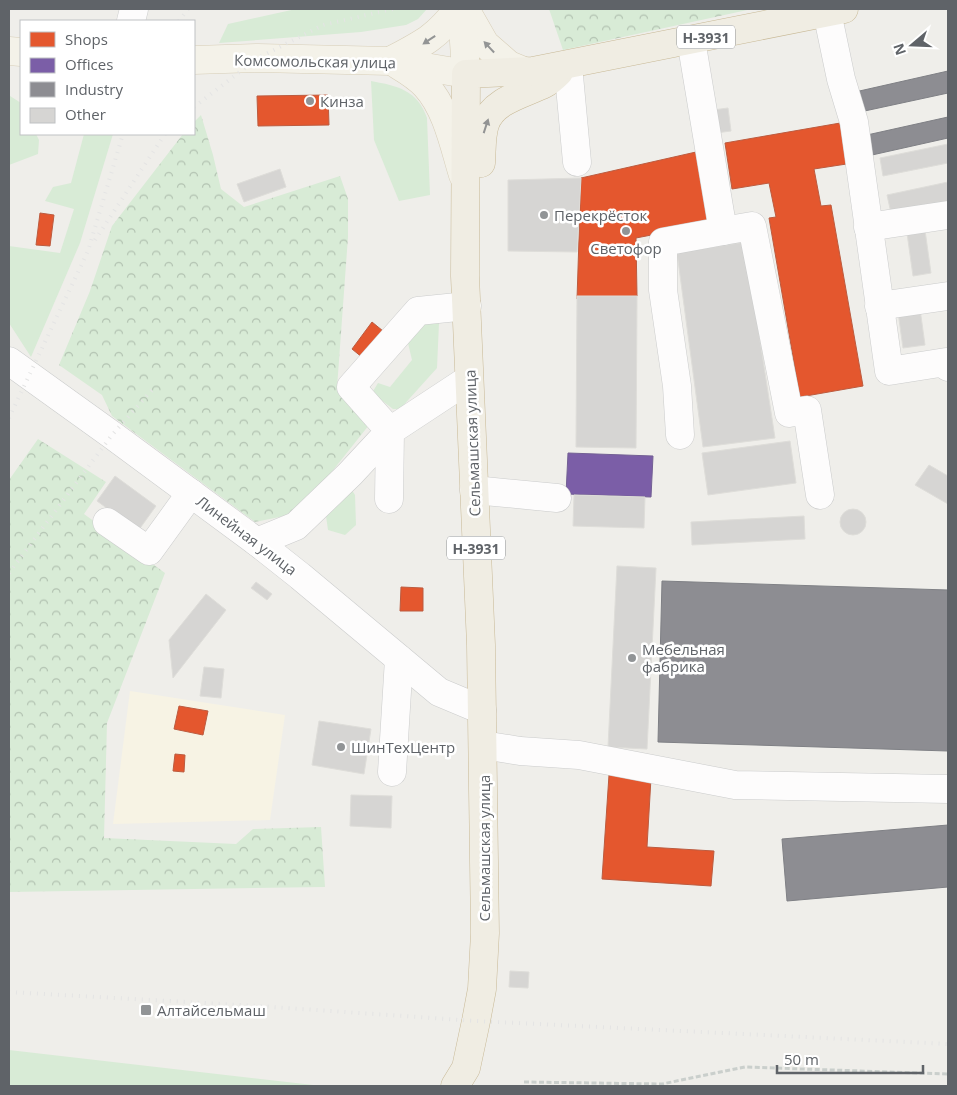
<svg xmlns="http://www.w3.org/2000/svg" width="957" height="1095" font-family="'Open Sans',sans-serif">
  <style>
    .commercial { fill: #f7f3e4 }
    .green { fill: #d8ebd6 }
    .forest { fill: url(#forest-crowns) }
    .shops { fill: #e4572e; stroke: #bc5b3f }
    .offices { fill: #7b5ea7; stroke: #736094 }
    .industry { fill: #8d8d92; stroke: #7f8085 }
    .building { fill: #d6d5d3; stroke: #deddd9 }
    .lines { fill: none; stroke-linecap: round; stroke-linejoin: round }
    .minor-casing { stroke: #cbcccc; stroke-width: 29 }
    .major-casing { stroke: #d7ceb8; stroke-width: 29 }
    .highway-casing { stroke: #c8b996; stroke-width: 29 }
    .path { stroke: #cacfcc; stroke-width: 3; stroke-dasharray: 5 2.5; stroke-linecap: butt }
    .minor { stroke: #fdfcfc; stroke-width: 28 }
    .major { stroke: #f4f2e9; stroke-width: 28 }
    .highway { stroke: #f0ede3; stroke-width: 28 }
    .rail { stroke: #e4e4e4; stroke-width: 4; stroke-dasharray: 1 6; stroke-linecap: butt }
    .oneway { fill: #939595 }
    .oneway2 { fill: #929393 }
    .poi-dot { fill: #919496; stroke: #fff; stroke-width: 2 }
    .labels { text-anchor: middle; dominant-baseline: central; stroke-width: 5; stroke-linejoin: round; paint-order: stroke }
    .shield { fill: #fff; stroke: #8f9295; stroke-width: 1 }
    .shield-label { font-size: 14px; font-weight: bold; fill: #5f6368 }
    .street-label { font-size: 15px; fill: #5f6368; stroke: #fff }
    .poi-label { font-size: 15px; fill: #5f6368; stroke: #fff; text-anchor: start }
  </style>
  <defs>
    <pattern id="forest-crowns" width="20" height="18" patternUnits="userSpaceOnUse" patternTransform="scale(1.25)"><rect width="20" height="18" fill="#d8ebd6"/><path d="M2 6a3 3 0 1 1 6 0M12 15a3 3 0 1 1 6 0" fill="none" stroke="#b2c2b1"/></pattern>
  </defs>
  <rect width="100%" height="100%" fill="#efeeea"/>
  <polygon class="commercial" points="130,691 285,715 270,820 113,824"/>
  <g class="green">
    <polygon points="296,9 427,9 418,19 406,25 361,32 219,43 228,24"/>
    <path d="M371 81C398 86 417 90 427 118L430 195 399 201 374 140Z"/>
    <polygon points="10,96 21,103 21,134 36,134 39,140 38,154 9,165"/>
    <polygon points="84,134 113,134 80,243 31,357 9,323 9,246 60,253 74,209 45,201 53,187 71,183"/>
    <polygon points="434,319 439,323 437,368 400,409 393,409 372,393 378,383 390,387 412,360 408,343 429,320"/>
    <polygon points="348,484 355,495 356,525 345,535 328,530 325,509"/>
    <polygon points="9,1050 322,1086 9,1086"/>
  </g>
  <g class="forest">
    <polygon points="549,9 752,9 563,50"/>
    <polygon points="201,115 213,155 221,189 244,207 340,176 348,199 348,237 337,388 373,420 299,513 255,522 112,416 102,395 59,365 90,291 112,226 183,134 194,134 194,122"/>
    <polygon points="38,439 106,482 84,514 165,573 107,723 104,838 236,844 253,829 321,827 325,887 9,892 9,480"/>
  </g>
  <g class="shops">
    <polygon points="328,95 329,125 258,126 257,96"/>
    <polygon points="846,122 853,163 814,169 821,206 831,205 863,386 800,397 769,218 776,217 769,183 732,189 725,143"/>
    <polygon points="696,152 708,224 636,238 637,296 577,299 581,178"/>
    <polygon points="40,213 54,215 50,246 36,245"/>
    <polygon points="372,322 383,331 363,358 352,349"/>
    <polygon points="401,587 423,588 423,611 400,611"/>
    <polygon points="179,706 208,711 203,735 174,729"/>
    <polygon points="175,754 185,755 184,772 173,771"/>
    <polygon points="609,775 651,778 647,847 714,851 711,886 602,879"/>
  </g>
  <polygon class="offices" points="568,453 653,456 651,497 566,494"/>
  <g class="industry">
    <polygon points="948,71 948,93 860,112 855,92"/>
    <polygon points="948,117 948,138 872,155 867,135"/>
    <polygon points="662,581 948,590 948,751 658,742"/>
    <polygon points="948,825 948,887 787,901 782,839"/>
  </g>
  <g class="building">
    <polygon points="728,108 731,131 716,133 713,110"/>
    <polygon points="948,144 948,163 883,176 880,158"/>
    <polygon points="280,169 286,187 244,202 237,184"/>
    <polygon points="581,178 577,252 508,251 508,180"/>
    <polygon points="948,182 948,201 891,213 887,195"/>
    <polygon points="924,223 931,273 913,276 906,226"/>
    <polygon points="745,242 775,438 703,447 677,253"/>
    <polygon points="577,296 637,296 636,448 576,447"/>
    <polygon points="920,309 925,345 903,348 898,312"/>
    <polygon points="790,441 796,483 708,495 702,453"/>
    <polygon points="929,465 948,476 948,504 915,485"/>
    <polygon points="115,476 156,506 138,531 97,501"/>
    <polygon points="574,495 645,497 644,528 573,526"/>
    <circle cx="853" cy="522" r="13"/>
    <polygon points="804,516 805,539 692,545 691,522"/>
    <polygon points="617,566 656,568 647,749 608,747"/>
    <polygon points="256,582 272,594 267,600 251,588"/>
    <polygon points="206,594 226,610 173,678 169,640"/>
    <polygon points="204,667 224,669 221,698 200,696"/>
    <polygon points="319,721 371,729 364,774 312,765"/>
    <polygon points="351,795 392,796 391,828 350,826"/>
    <polygon points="510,971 529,972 528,988 509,987"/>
  </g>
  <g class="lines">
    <g class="minor-casing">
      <g id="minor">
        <polyline points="827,12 841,79 854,122 889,371 946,362 948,367"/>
        <polyline points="131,21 134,9"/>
        <polyline points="568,65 577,162"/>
        <polyline points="868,227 948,215"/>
        <polyline points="723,231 752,226 789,413 807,410 820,495"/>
        <polyline points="879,306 948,296"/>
        <polyline points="9,361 112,435 257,542 300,576 439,692 482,710"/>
        <polyline points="680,435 677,386 663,290 663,242 723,231 691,40"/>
        <polyline points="474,490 557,498"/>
        <polyline points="389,499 390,431 469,379"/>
        <polyline points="107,522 149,551 191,493"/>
        <polyline points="257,542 296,526 350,474 390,431 351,387 418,311 467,306"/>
        <polyline points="483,745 520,751 579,755 735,785 948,789"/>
        <polyline points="392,772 399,659"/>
      </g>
    </g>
    <g class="major-casing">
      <g id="major">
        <polyline points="465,9 485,44 509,65 526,72"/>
        <polyline points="9,51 21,52"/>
        <polyline points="194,60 258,58 390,61 466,74 462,9"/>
        <path d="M390 61C422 44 436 38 458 9"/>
        <path d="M398 65C408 71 418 77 426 86 447 109 454 146 463 175"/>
      </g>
    </g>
    <g class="highway-casing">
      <g id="highway">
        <path d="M481 163C482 150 481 136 485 124 493 100 524 94 544 84 550 81 555 76 559 72"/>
        <polyline points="455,1086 466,1068 476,1021 482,989 485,933 481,645 465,276 466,74 533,71 844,9"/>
      </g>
    </g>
    <polyline class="path" points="524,1082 662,1084 745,1067 948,1074"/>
    <use href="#minor" class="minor"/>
    <use href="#major" class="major"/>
    <use href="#highway" class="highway"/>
    <g class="rail">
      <polyline points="179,21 188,9"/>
      <polyline points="194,107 258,58 323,25 393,9"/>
      <polyline points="95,240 165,134"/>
      <polyline points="9,418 88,251 123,134"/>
      <polyline points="9,573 112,435 152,390"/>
      <polyline points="9,992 258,1006 476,1021 948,1044"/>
    </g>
  </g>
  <defs><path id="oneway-solid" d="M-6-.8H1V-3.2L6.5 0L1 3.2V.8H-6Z" transform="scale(1.25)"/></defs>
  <g class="oneway">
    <use href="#oneway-solid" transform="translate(429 40) rotate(146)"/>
    <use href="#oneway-solid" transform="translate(489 47) rotate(-133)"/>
  </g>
  <use class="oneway2" href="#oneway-solid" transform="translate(486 126) rotate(-72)"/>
  <g class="poi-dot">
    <circle cx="310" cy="101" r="5"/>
    <circle cx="544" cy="215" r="5"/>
    <circle cx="626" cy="231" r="5"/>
    <circle cx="632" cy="658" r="5"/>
    <circle cx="341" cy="747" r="5"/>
    <rect x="140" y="1004" width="12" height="12" rx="2.5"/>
  </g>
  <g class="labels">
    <g class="shield">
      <rect x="677" y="25.5" width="58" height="23" rx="4"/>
      <rect x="447" y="536.5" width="58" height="23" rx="4"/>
    </g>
    <g class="shield-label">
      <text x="706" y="37">Н-3931</text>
      <text x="476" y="548">Н-3931</text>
    </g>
    <g class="street-label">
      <text transform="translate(315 61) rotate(1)">Комсомольская улица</text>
      <text transform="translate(472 443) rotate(-92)">Сельмашская улица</text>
      <text transform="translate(247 535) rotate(37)">Линейная улица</text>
      <text transform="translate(484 848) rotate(-90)">Сельмашская улица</text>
    </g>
    <g class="poi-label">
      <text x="320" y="101">Кинза</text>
      <text x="554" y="215">Перекрёсток</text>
      <text x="626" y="248" text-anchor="middle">Светофор</text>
      <text x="642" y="649">Мебельная<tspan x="642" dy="17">фабрика</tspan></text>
      <text x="351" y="747">ШинТехЦентр</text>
      <text x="157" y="1010">Алтайсельмаш</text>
    </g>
  </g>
  <rect width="957" height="1095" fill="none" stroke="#5f6368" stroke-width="20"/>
  <rect x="20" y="20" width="175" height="115" fill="#ffffff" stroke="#bfc1c3"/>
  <rect x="30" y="32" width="25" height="15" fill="#e4572e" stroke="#bfc1c3"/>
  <text x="65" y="45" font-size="15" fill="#5f6368">Shops</text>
  <rect x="30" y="58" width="25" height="15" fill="#7b5ea7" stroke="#bfc1c3"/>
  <text x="65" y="70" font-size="15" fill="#5f6368">Offices</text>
  <rect x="30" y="82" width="25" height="15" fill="#8d8d92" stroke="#bfc1c3"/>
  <text x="65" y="95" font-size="15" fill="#5f6368">Industry</text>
  <rect x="30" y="108" width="25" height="15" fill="#d6d5d3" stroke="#bfc1c3"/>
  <text x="65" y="120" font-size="15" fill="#5f6368">Other</text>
  <g transform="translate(912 45) rotate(251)" stroke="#ffffff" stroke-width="4" paint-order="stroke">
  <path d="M0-4L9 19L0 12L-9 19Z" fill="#5f6368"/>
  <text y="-8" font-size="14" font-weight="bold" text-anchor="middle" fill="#5f6368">N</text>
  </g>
  <path d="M777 1065v8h146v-8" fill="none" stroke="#5f6368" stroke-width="2.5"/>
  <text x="784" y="1065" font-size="15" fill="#5f6368" stroke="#ffffff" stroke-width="4" paint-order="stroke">50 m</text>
</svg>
